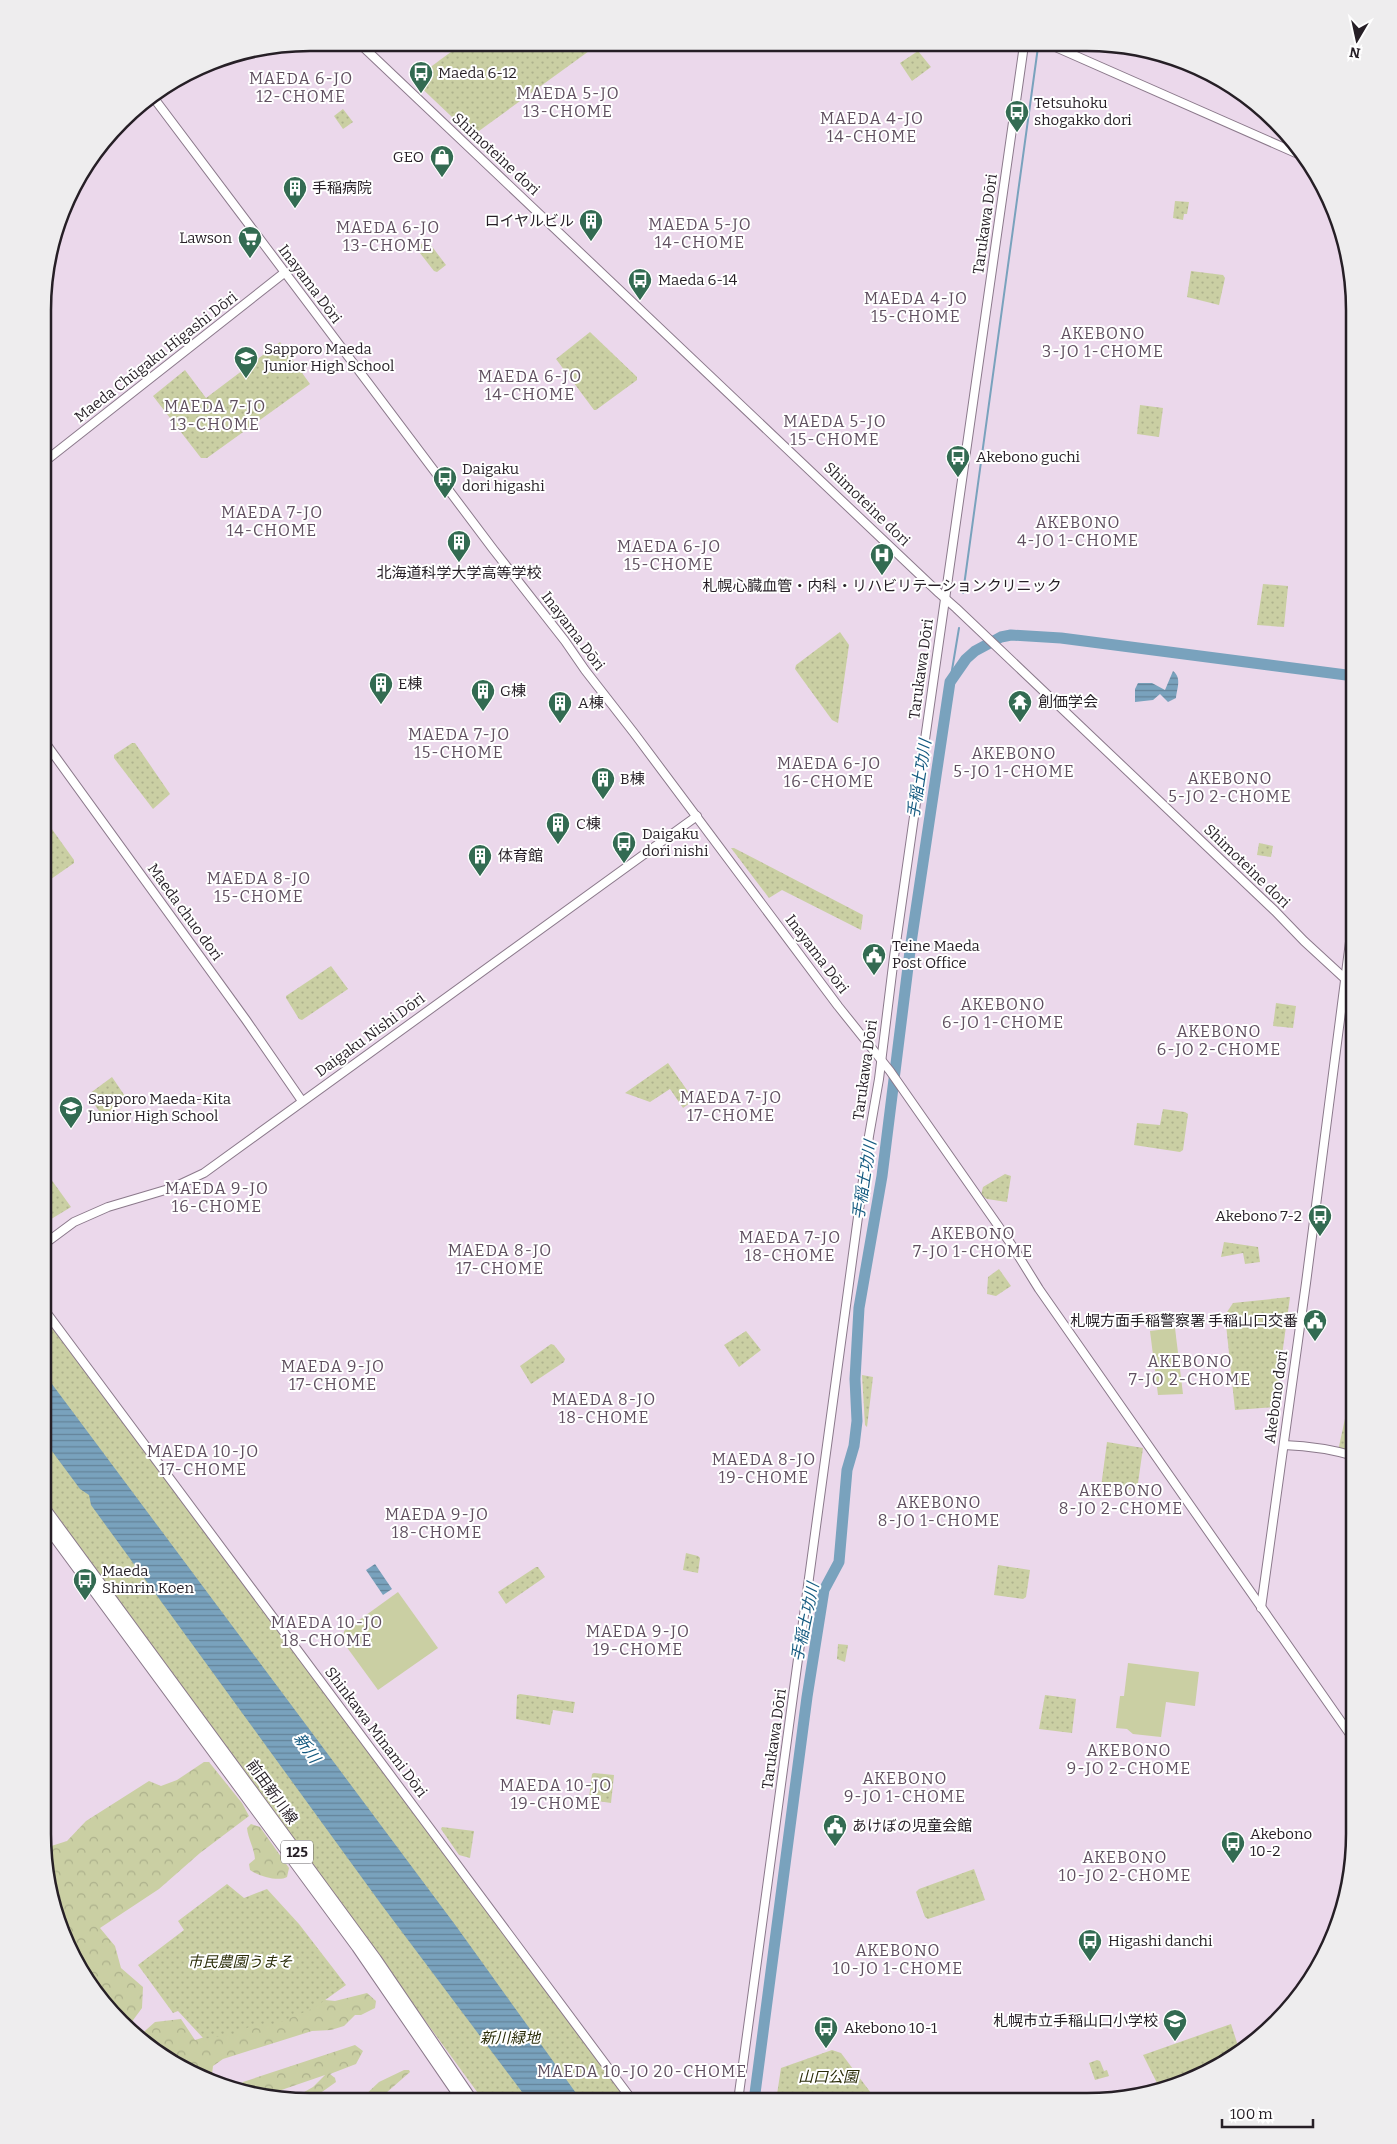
<svg xmlns="http://www.w3.org/2000/svg" width="1397" height="2144" font-family="Bitter,'Noto Sans JP',serif">
  <style>
    .grass { fill: #cacfa3 }
    .forest { fill: url(#forest-crowns) }
    .park { fill: url(#park-dots) }
    .water { fill: url(#water-rules) }
    .lines { fill: none; stroke-linecap: round; stroke-linejoin: round }
    .stream { stroke: #79a2bd; stroke-width: 2 }
    .river { stroke: #79a2bd; stroke-width: 11 }
    .tertiary-casing { stroke: #8b798b; stroke-width: 10 }
    .primary-casing { stroke: #8b798b; stroke-width: 12 }
    .tertiary { stroke: #fff; stroke-width: 8 }
    .primary { stroke: #fff; stroke-width: 10 }
    .labels { text-anchor: middle; dominant-baseline: central; stroke-width: 4; stroke-linejoin: round; paint-order: stroke }
    .shield { fill: #fff; stroke: #676267; stroke-width: 1 }
    .shield-label { font-size: 14px; font-weight: bold; fill: #261f26 }
    .poi-label { font-size: 15px; fill: #261f26; stroke: #fff; text-anchor: start }
    .street-label { font-size: 15px; fill: #261f26; stroke: #fff }
    .park-label { font-size: 15px; font-style: italic; fill: #2a2c08; stroke: #fff }
    .neighbourhood-label { font-size: 16px; letter-spacing: 1px; fill: #5f4f5f; stroke: #fff }
    .water-label { font-size: 16px; font-style: italic; fill: #145a80; stroke: #fff }
    .rim { fill: none; stroke: #261f26; stroke-width: 2.5 }
  </style>
  <defs>
    <pattern id="forest-crowns" width="20" height="18" patternUnits="userSpaceOnUse" patternTransform="scale(1.25)"><rect width="20" height="18" fill="#cacfa3"/><path d="M2 6a3 3 0 1 1 6 0M12 15a3 3 0 1 1 6 0" fill="none" stroke="#adb18c"/></pattern>
    <pattern id="park-dots" width="8" height="8" patternUnits="userSpaceOnUse" patternTransform="scale(1.25)"><rect width="8" height="8" fill="#cacfa3"/><path d="M2 2h.1M6 6h.1" fill="none" stroke="#adb18c" stroke-width="1.8" stroke-linecap="round"/></pattern>
    <pattern id="water-rules" width="6" height="5" patternUnits="userSpaceOnUse" patternTransform="scale(1.25)"><rect width="6" height="5" fill="#79a2bd"/><path d="M0 2.5h6" fill="none" stroke="#638399"/></pattern>
  </defs>
  <rect width="100%" height="100%" fill="#ebd8eb"/>
  <g class="grass">
    <polygon points="1175,1328 1183,1394 1158,1395 1150,1331"/>
    <polygon points="398,1592 438,1648 378,1690 343,1642 344,1631"/>
    <polygon points="1128,1663 1199,1672 1195,1706 1166,1702 1161,1737 1133,1734 1127,1729 1116,1728 1120,1696 1124,1696"/>
  </g>
  <g class="forest">
    <polygon points="204,1762 209,1762 242,1803 249,1816 200,1853 159,1889 100,1928 115,1946 121,1968 143,1987 142,2008 128,2027 98,1997 63,1937 45,1848 67,1841 86,1821 149,1781 161,1786 177,1780"/>
    <path d="M251 1824 260 1827 289 1868 287 1877C279 1882 258 1876 250 1870L249 1864 255 1859C254 1847 248 1839 247 1828Z"/>
    <polygon points="367,1993 376,2001 375,2008 361,2015 355,2015 344,2026 331,2030 312,2031 223,2059 213,2066 211,2082 147,2046 138,2037 155,2022 181,2019 195,2040 247,2024 315,1999 335,2001"/>
    <polygon points="355,2045 363,2051 356,2064 330,2074 335,2078 336,2082 312,2099 292,2099 313,2087 325,2075 264,2096 238,2089 243,2082"/>
    <polygon points="404,2070 409,2070 410,2072 378,2100 361,2099 379,2082"/>
  </g>
  <g class="park">
    <polygon points="463,43 595,43 596,46 472,136 413,80"/>
    <polygon points="918,51 931,67 912,81 900,63"/>
    <polygon points="343,109 353,122 343,129 334,116"/>
    <polygon points="1175,201 1189,202 1187,214 1184,214 1183,220 1173,218"/>
    <polygon points="427,240 446,265 437,272 434,271 416,248"/>
    <polygon points="1191,271 1223,275 1225,278 1219,305 1187,297"/>
    <polygon points="590,332 637,377 637,380 596,410 594,410 556,359"/>
    <polygon points="280,342 310,384 207,458 201,458 153,396 185,370 206,398"/>
    <polygon points="1140,405 1163,408 1159,437 1137,434"/>
    <polygon points="1263,584 1288,586 1284,627 1257,625"/>
    <polygon points="840,632 849,645 838,723 832,720 795,669 796,665"/>
    <polygon points="132,743 135,743 170,794 153,809 114,758 114,755"/>
    <polygon points="44,818 74,860 74,863 44,884"/>
    <polygon points="1259,843 1273,846 1271,857 1257,855"/>
    <polygon points="731,848 734,848 863,915 861,930 782,890 769,898"/>
    <polygon points="331,966 348,989 302,1020 299,1019 286,998 286,996"/>
    <polygon points="1276,1003 1296,1006 1293,1028 1273,1026"/>
    <polygon points="668,1063 694,1100 683,1108 670,1089 650,1102 625,1093"/>
    <polygon points="112,1077 127,1099 104,1115 102,1115 89,1097 89,1094"/>
    <polygon points="1163,1109 1185,1112 1188,1114 1183,1150 1180,1152 1134,1145 1137,1123 1160,1125"/>
    <polygon points="43,1168 71,1207 43,1224"/>
    <polygon points="1005,1174 1011,1176 1007,1202 987,1199 981,1195 983,1187"/>
    <polygon points="1224,1242 1258,1247 1260,1262 1245,1264 1243,1253 1221,1257"/>
    <polygon points="999,1269 1011,1286 996,1296 987,1294 988,1277"/>
    <polygon points="1290,1297 1275,1407 1235,1410 1225,1315 1233,1303"/>
    <path d="M43 1314C238 1576 433 1838 628 2100H483L43 1497Z"/>
    <polygon points="746,1331 761,1350 739,1367 724,1345"/>
    <polygon points="551,1344 554,1345 565,1359 564,1362 531,1384 520,1366"/>
    <polygon points="862,1375 873,1377 867,1427 865,1425"/>
    <polygon points="1346,1414 1354,1417 1354,1456 1338,1451"/>
    <polygon points="1107,1442 1143,1448 1137,1490 1101,1487"/>
    <polygon points="686,1553 698,1556 700,1558 698,1573 683,1570"/>
    <polygon points="998,1565 1030,1570 1026,1597 1023,1599 994,1595"/>
    <polygon points="536,1567 538,1567 545,1577 506,1604 498,1592"/>
    <polygon points="838,1644 848,1645 845,1662 837,1659"/>
    <polygon points="520,1694 575,1702 573,1713 553,1710 550,1725 516,1719 517,1695"/>
    <polygon points="1045,1695 1076,1699 1072,1733 1039,1729"/>
    <polygon points="594,1773 614,1775 611,1803 591,1800 589,1798 592,1774"/>
    <polygon points="442,1827 474,1831 470,1858 459,1855 441,1829"/>
    <polygon points="974,1869 985,1900 928,1919 925,1917 916,1892 919,1889"/>
    <polygon points="227,1884 244,1898 267,1889 299,1924 346,1985 314,2008 276,2024 253,2025 235,2034 204,2039 178,2011 173,2013 138,1965 184,1930 178,1921"/>
    <polygon points="1231,2024 1240,2052 1190,2081 1159,2087 1143,2055"/>
    <polygon points="832,2050 841,2053 877,2101 776,2101 781,2068"/>
    <polygon points="1097,2060 1100,2061 1104,2071 1107,2070 1109,2076 1095,2080 1089,2063"/>
  </g>
  <g class="water">
    <path d="M1173 671C1182 678 1177 688 1176 698L1168 702 1160 694 1153 700 1135 702V689L1138 683H1152L1165 690Z"/>
    <polygon points="43,1372 456,1926 581,2100 528,2100 381,1904 91,1505 89,1495 80,1489 43,1439"/>
    <polygon points="375,1564 392,1589 383,1595 366,1570"/>
  </g>
  <g class="lines">
    <g class="stream">
      <polyline points="963,593 1038,47"/>
      <polyline points="950,682 959,628"/>
    </g>
    <polyline class="river" points="754,2101 807,1697 824,1590 839,1562 847,1470 854,1446 857,1421 855,1379 859,1308 882,1176 911,943 950,682 966,659 975,651 1001,637 1011,635 1061,638 1354,676"/>
    <g class="tertiary-casing">
      <g id="tertiary">
        <polyline points="359,43 939,593 956,608 1275,911 1304,941 1354,987"/>
        <polyline points="1051,45 1305,157"/>
        <polyline points="153,97 493,549 565,641 585,670 634,733 838,1006 890,1071 1013,1247 1039,1289 1354,1740"/>
        <polyline points="44,462 284,273"/>
        <polyline points="44,741 246,1020 302,1101"/>
        <polyline points="43,1245 74,1222 108,1207 172,1188 204,1173 697,816"/>
        <polyline points="43,1308 632,2100"/>
        <path d="M1284 1445C1308 1446 1331 1449 1354 1456"/>
        <polyline points="1261,1608 1306,1283 1354,911"/>
        <polyline points="738,2101 869,1136 879,1079 894,957 1024,45"/>
      </g>
    </g>
    <g class="primary-casing">
      <g id="primary">
        <polyline points="43,1506 376,1959 472,2100"/>
        <polyline points="43,1521 357,1947 462,2100"/>
      </g>
    </g>
    <use href="#tertiary" class="tertiary"/>
    <use href="#primary" class="primary"/>
  </g>
  <defs>
    <g id="bus-pin" transform="scale(1.25)"><path d="M0 17L-7.5 6A9.5 9.5 0 1 1 7.5 6Z" fill="#336b52" stroke="#fff"/><path d="M-5-6H5V4H4V6H2V4H-2V6H-4V4H-5ZM-3.5-4V0h7V-4ZM-3.5 1.2v1.5H-2V1.2ZM2 1.2v1.5H3.5V1.2Z" fill="#fff"/></g>
    <g id="shop-pin" transform="scale(1.25)"><path d="M0 17L-7.5 6A9.5 9.5 0 1 1 7.5 6Z" fill="#336b52" stroke="#fff"/><path d="M-5-2.5h2.3a2.7 3.5 0 0 1 5.4 0H5L5.5 6h-11ZM-1.5-2.5h3a1.5 2.3 0 0 0-3 0Z" fill="#fff"/></g>
    <g id="building-pin" transform="scale(1.25)"><path d="M0 17L-7.5 6A9.5 9.5 0 1 1 7.5 6Z" fill="#336b52" stroke="#fff"/><path d="M-4-6H4V6H1V3H-1V6H-4ZM-2.5-4.3h1.7v1.8h-1.7ZM.8-4.3h1.7v1.8H.8ZM-2.5-1h1.7V.8h-1.7ZM.8-1h1.7V.8H.8Z" fill="#fff"/></g>
    <g id="supermarket-pin" transform="scale(1.25)"><path d="M0 17L-7.5 6A9.5 9.5 0 1 1 7.5 6Z" fill="#336b52" stroke="#fff"/><path d="M-6-5.5h2.5l.6 2H6L4.5 2H-2.5L-4.4-4H-6ZM-1.5 3.2a1.3 1.3 0 1 0 .1 0ZM3 3.2a1.3 1.3 0 1 0 .1 0Z" fill="#fff"/></g>
    <g id="school-pin" transform="scale(1.25)"><path d="M0 17L-7.5 6A9.5 9.5 0 1 1 7.5 6Z" fill="#336b52" stroke="#fff"/><path d="M0-5L7-2L0 1L-7-2ZM-4 1L0 2.5L4 1V4Q0 6-4 4Z" fill="#fff"/></g>
    <g id="hospital-pin" transform="scale(1.25)"><path d="M0 17L-7.5 6A9.5 9.5 0 1 1 7.5 6Z" fill="#336b52" stroke="#fff"/><path d="M-5-5h3v3.5h4V-5h3V5h-3V1.5h-4V5h-3Z" fill="#fff"/></g>
    <g id="temple-pin" transform="scale(1.25)"><path d="M0 17L-7.5 6A9.5 9.5 0 1 1 7.5 6Z" fill="#336b52" stroke="#fff"/><path d="M0-6L5-2H3V0L6.5 2.5H4V6H1.5V3h-3V6H-4V2.5H-6.5L-3 0V-2H-5Z" fill="#fff"/></g>
    <g id="civic-pin" transform="scale(1.25)"><path d="M0 17L-7.5 6A9.5 9.5 0 1 1 7.5 6Z" fill="#336b52" stroke="#fff"/><path d="M-.6-6.5H3V-4.5H.6V-3L4-1V1h2V6H-6V1h2V-1L-.6-3ZM-1.2 2.5V6h2.4V2.5Z" fill="#fff"/></g>
  </defs>
  <g fill-rule="evenodd">
    <use href="#bus-pin" x="421" y="73"/>
    <use href="#bus-pin" x="1017" y="112"/>
    <use href="#shop-pin" x="442" y="157"/>
    <use href="#building-pin" x="295" y="188"/>
    <use href="#building-pin" x="591" y="221"/>
    <use href="#supermarket-pin" x="250" y="238"/>
    <use href="#bus-pin" x="640" y="280"/>
    <use href="#school-pin" x="246" y="358"/>
    <use href="#bus-pin" x="958" y="457"/>
    <use href="#bus-pin" x="445" y="478"/>
    <use href="#building-pin" x="459" y="542"/>
    <use href="#hospital-pin" x="882" y="555"/>
    <use href="#building-pin" x="381" y="684"/>
    <use href="#building-pin" x="483" y="691"/>
    <use href="#temple-pin" x="1020" y="702"/>
    <use href="#building-pin" x="560" y="703"/>
    <use href="#building-pin" x="603" y="779"/>
    <use href="#building-pin" x="558" y="824"/>
    <use href="#bus-pin" x="624" y="843"/>
    <use href="#building-pin" x="480" y="856"/>
    <use href="#civic-pin" x="874" y="955"/>
    <use href="#school-pin" x="71" y="1108"/>
    <use href="#bus-pin" x="1320" y="1216"/>
    <use href="#civic-pin" x="1315" y="1321"/>
    <use href="#bus-pin" x="85" y="1580"/>
    <use href="#civic-pin" x="835" y="1826"/>
    <use href="#bus-pin" x="1233" y="1843"/>
    <use href="#bus-pin" x="1090" y="1941"/>
    <use href="#school-pin" x="1175" y="2021"/>
    <use href="#bus-pin" x="826" y="2028"/>
  </g>
  <g class="labels">
    <rect class="shield" x="281" y="1840.5" width="32" height="23" rx="4"/>
    <g class="shield-label">
      <text x="297" y="1852">125</text>
    </g>
    <g class="poi-label">
      <text x="438" y="73">Maeda 6-12</text>
      <text x="1034" y="103">Tetsuhoku<tspan x="1034" dy="17">shogakko dori</tspan></text>
      <text x="424" y="157" text-anchor="end">GEO</text>
      <text x="312" y="188">手稲病院</text>
      <text x="574" y="221" text-anchor="end">ロイヤルビル</text>
      <text x="232" y="238" text-anchor="end">Lawson</text>
      <text x="658" y="280">Maeda 6-14</text>
      <text x="264" y="349">Sapporo Maeda<tspan x="264" dy="17">Junior High School</tspan></text>
      <text x="976" y="457">Akebono guchi</text>
      <text x="462" y="469">Daigaku<tspan x="462" dy="17">dori higashi</tspan></text>
      <text x="459" y="573" text-anchor="middle">北海道科学大学高等学校</text>
      <text x="882" y="586" text-anchor="middle">札幌心臓血管・内科・リハビリテーションクリニック</text>
      <text x="398" y="684">E棟</text>
      <text x="500" y="691">G棟</text>
      <text x="1038" y="702">創価学会</text>
      <text x="578" y="703">A棟</text>
      <text x="620" y="779">B棟</text>
      <text x="576" y="824">C棟</text>
      <text x="642" y="834">Daigaku<tspan x="642" dy="17">dori nishi</tspan></text>
      <text x="498" y="856">体育館</text>
      <text x="892" y="946">Teine Maeda<tspan x="892" dy="17">Post Office</tspan></text>
      <text x="88" y="1099">Sapporo Maeda-Kita<tspan x="88" dy="17">Junior High School</tspan></text>
      <text x="1302" y="1216" text-anchor="end">Akebono 7-2</text>
      <text x="1298" y="1321" text-anchor="end">札幌方面手稲警察署 手稲山口交番</text>
      <text x="102" y="1571">Maeda<tspan x="102" dy="17">Shinrin Koen</tspan></text>
      <text x="852" y="1826">あけぼの児童会館</text>
      <text x="1250" y="1834">Akebono<tspan x="1250" dy="17">10-2</tspan></text>
      <text x="1108" y="1941">Higashi danchi</text>
      <text x="1158" y="2021" text-anchor="end">札幌市立手稲山口小学校</text>
      <text x="844" y="2028">Akebono 10-1</text>
    </g>
    <g class="street-label">
      <text transform="translate(496 154) rotate(43)">Shimoteine dori</text>
      <text transform="translate(985 224) rotate(-82)">Tarukawa Dōri</text>
      <text transform="translate(310 284) rotate(53)">Inayama Dōri</text>
      <text transform="translate(156 357) rotate(-38)">Maeda Chūgaku Higashi Dōri</text>
      <text transform="translate(867 504) rotate(44)">Shimoteine dori</text>
      <text transform="translate(573 631) rotate(53)">Inayama Dōri</text>
      <text transform="translate(921 669) rotate(-82)">Tarukawa Dōri</text>
      <text transform="translate(1247 866) rotate(44)">Shimoteine dori</text>
      <text transform="translate(185 912) rotate(54)">Maeda chuo dori</text>
      <text transform="translate(817 954) rotate(53)">Inayama Dōri</text>
      <text transform="translate(370 1035) rotate(-36)">Daigaku Nishi Dōri</text>
      <text transform="translate(865 1070) rotate(-82)">Tarukawa Dōri</text>
      <text transform="translate(1276 1397) rotate(-82)">Akebono dori</text>
      <text transform="translate(376 1732) rotate(53)">Shinkawa Minami Dōri</text>
      <text transform="translate(774 1739) rotate(-82)">Tarukawa Dōri</text>
      <text transform="translate(272 1792) rotate(54)">前田新川線</text>
    </g>
    <g class="park-label">
      <text x="240" y="1962">市民農園うまそ</text>
      <text x="510" y="2038">新川緑地</text>
      <text x="828" y="2077">山口公園</text>
    </g>
    <g class="neighbourhood-label">
      <text x="301" y="78">MAEDA 6-JO<tspan x="301" dy="18">12-CHOME</tspan></text>
      <text x="568" y="93">MAEDA 5-JO<tspan x="568" dy="18">13-CHOME</tspan></text>
      <text x="872" y="118">MAEDA 4-JO<tspan x="872" dy="18">14-CHOME</tspan></text>
      <text x="700" y="224">MAEDA 5-JO<tspan x="700" dy="18">14-CHOME</tspan></text>
      <text x="388" y="227">MAEDA 6-JO<tspan x="388" dy="18">13-CHOME</tspan></text>
      <text x="916" y="298">MAEDA 4-JO<tspan x="916" dy="18">15-CHOME</tspan></text>
      <text x="1103" y="333">AKEBONO<tspan x="1103" dy="18">3-JO 1-CHOME</tspan></text>
      <text x="530" y="376">MAEDA 6-JO<tspan x="530" dy="18">14-CHOME</tspan></text>
      <text x="215" y="406">MAEDA 7-JO<tspan x="215" dy="18">13-CHOME</tspan></text>
      <text x="835" y="421">MAEDA 5-JO<tspan x="835" dy="18">15-CHOME</tspan></text>
      <text x="272" y="512">MAEDA 7-JO<tspan x="272" dy="18">14-CHOME</tspan></text>
      <text x="1078" y="522">AKEBONO<tspan x="1078" dy="18">4-JO 1-CHOME</tspan></text>
      <text x="669" y="546">MAEDA 6-JO<tspan x="669" dy="18">15-CHOME</tspan></text>
      <text x="459" y="734">MAEDA 7-JO<tspan x="459" dy="18">15-CHOME</tspan></text>
      <text x="1014" y="753">AKEBONO<tspan x="1014" dy="18">5-JO 1-CHOME</tspan></text>
      <text x="829" y="763">MAEDA 6-JO<tspan x="829" dy="18">16-CHOME</tspan></text>
      <text x="1230" y="778">AKEBONO<tspan x="1230" dy="18">5-JO 2-CHOME</tspan></text>
      <text x="259" y="878">MAEDA 8-JO<tspan x="259" dy="18">15-CHOME</tspan></text>
      <text x="1003" y="1004">AKEBONO<tspan x="1003" dy="18">6-JO 1-CHOME</tspan></text>
      <text x="1219" y="1031">AKEBONO<tspan x="1219" dy="18">6-JO 2-CHOME</tspan></text>
      <text x="731" y="1097">MAEDA 7-JO<tspan x="731" dy="18">17-CHOME</tspan></text>
      <text x="217" y="1188">MAEDA 9-JO<tspan x="217" dy="18">16-CHOME</tspan></text>
      <text x="973" y="1233">AKEBONO<tspan x="973" dy="18">7-JO 1-CHOME</tspan></text>
      <text x="790" y="1237">MAEDA 7-JO<tspan x="790" dy="18">18-CHOME</tspan></text>
      <text x="500" y="1250">MAEDA 8-JO<tspan x="500" dy="18">17-CHOME</tspan></text>
      <text x="1190" y="1361">AKEBONO<tspan x="1190" dy="18">7-JO 2-CHOME</tspan></text>
      <text x="333" y="1366">MAEDA 9-JO<tspan x="333" dy="18">17-CHOME</tspan></text>
      <text x="604" y="1399">MAEDA 8-JO<tspan x="604" dy="18">18-CHOME</tspan></text>
      <text x="203" y="1451">MAEDA 10-JO<tspan x="203" dy="18">17-CHOME</tspan></text>
      <text x="764" y="1459">MAEDA 8-JO<tspan x="764" dy="18">19-CHOME</tspan></text>
      <text x="1121" y="1490">AKEBONO<tspan x="1121" dy="18">8-JO 2-CHOME</tspan></text>
      <text x="939" y="1502">AKEBONO<tspan x="939" dy="18">8-JO 1-CHOME</tspan></text>
      <text x="437" y="1514">MAEDA 9-JO<tspan x="437" dy="18">18-CHOME</tspan></text>
      <text x="327" y="1622">MAEDA 10-JO<tspan x="327" dy="18">18-CHOME</tspan></text>
      <text x="638" y="1631">MAEDA 9-JO<tspan x="638" dy="18">19-CHOME</tspan></text>
      <text x="1129" y="1750">AKEBONO<tspan x="1129" dy="18">9-JO 2-CHOME</tspan></text>
      <text x="905" y="1778">AKEBONO<tspan x="905" dy="18">9-JO 1-CHOME</tspan></text>
      <text x="556" y="1785">MAEDA 10-JO<tspan x="556" dy="18">19-CHOME</tspan></text>
      <text x="1125" y="1857">AKEBONO<tspan x="1125" dy="18">10-JO 2-CHOME</tspan></text>
      <text x="898" y="1950">AKEBONO<tspan x="898" dy="18">10-JO 1-CHOME</tspan></text>
      <text x="642" y="2071">MAEDA 10-JO 20-CHOME</text>
    </g>
    <g class="water-label">
      <text transform="translate(919 779) rotate(-81)">手稲土功川</text>
      <text transform="translate(864 1180) rotate(-81)">手稲土功川</text>
      <text transform="translate(805 1622) rotate(-78)">手稲土功川</text>
      <text transform="translate(307 1748) rotate(54)">新川</text>
    </g>
  </g>
  <path d="M0 0H1397V2144H0ZM310 51H1087A259 259 0 0 1 1346 310V1834A259 259 0 0 1 1087 2093H310A259 259 0 0 1 51 1834V310A259 259 0 0 1 310 51Z" fill="#eeedee" fill-rule="evenodd"/>
  <path class="rim" d="M310 51H1087A259 259 0 0 1 1346 310V1834A259 259 0 0 1 1087 2093H310A259 259 0 0 1 51 1834V310A259 259 0 0 1 310 51Z"/>
  <g transform="translate(1357 40) rotate(189)" stroke="#ffffff" stroke-width="4" paint-order="stroke">
  <path d="M0-4L9 19L0 12L-9 19Z" fill="#261f26"/>
  <text y="-8" font-size="14" font-weight="bold" text-anchor="middle" fill="#261f26">N</text>
  </g>
  <path d="M1222 2119v8h91v-8" fill="none" stroke="#261f26" stroke-width="2.5"/>
  <text x="1230" y="2119" font-size="15" fill="#261f26" stroke="#ffffff" stroke-width="4" paint-order="stroke">100 m</text>
</svg>
